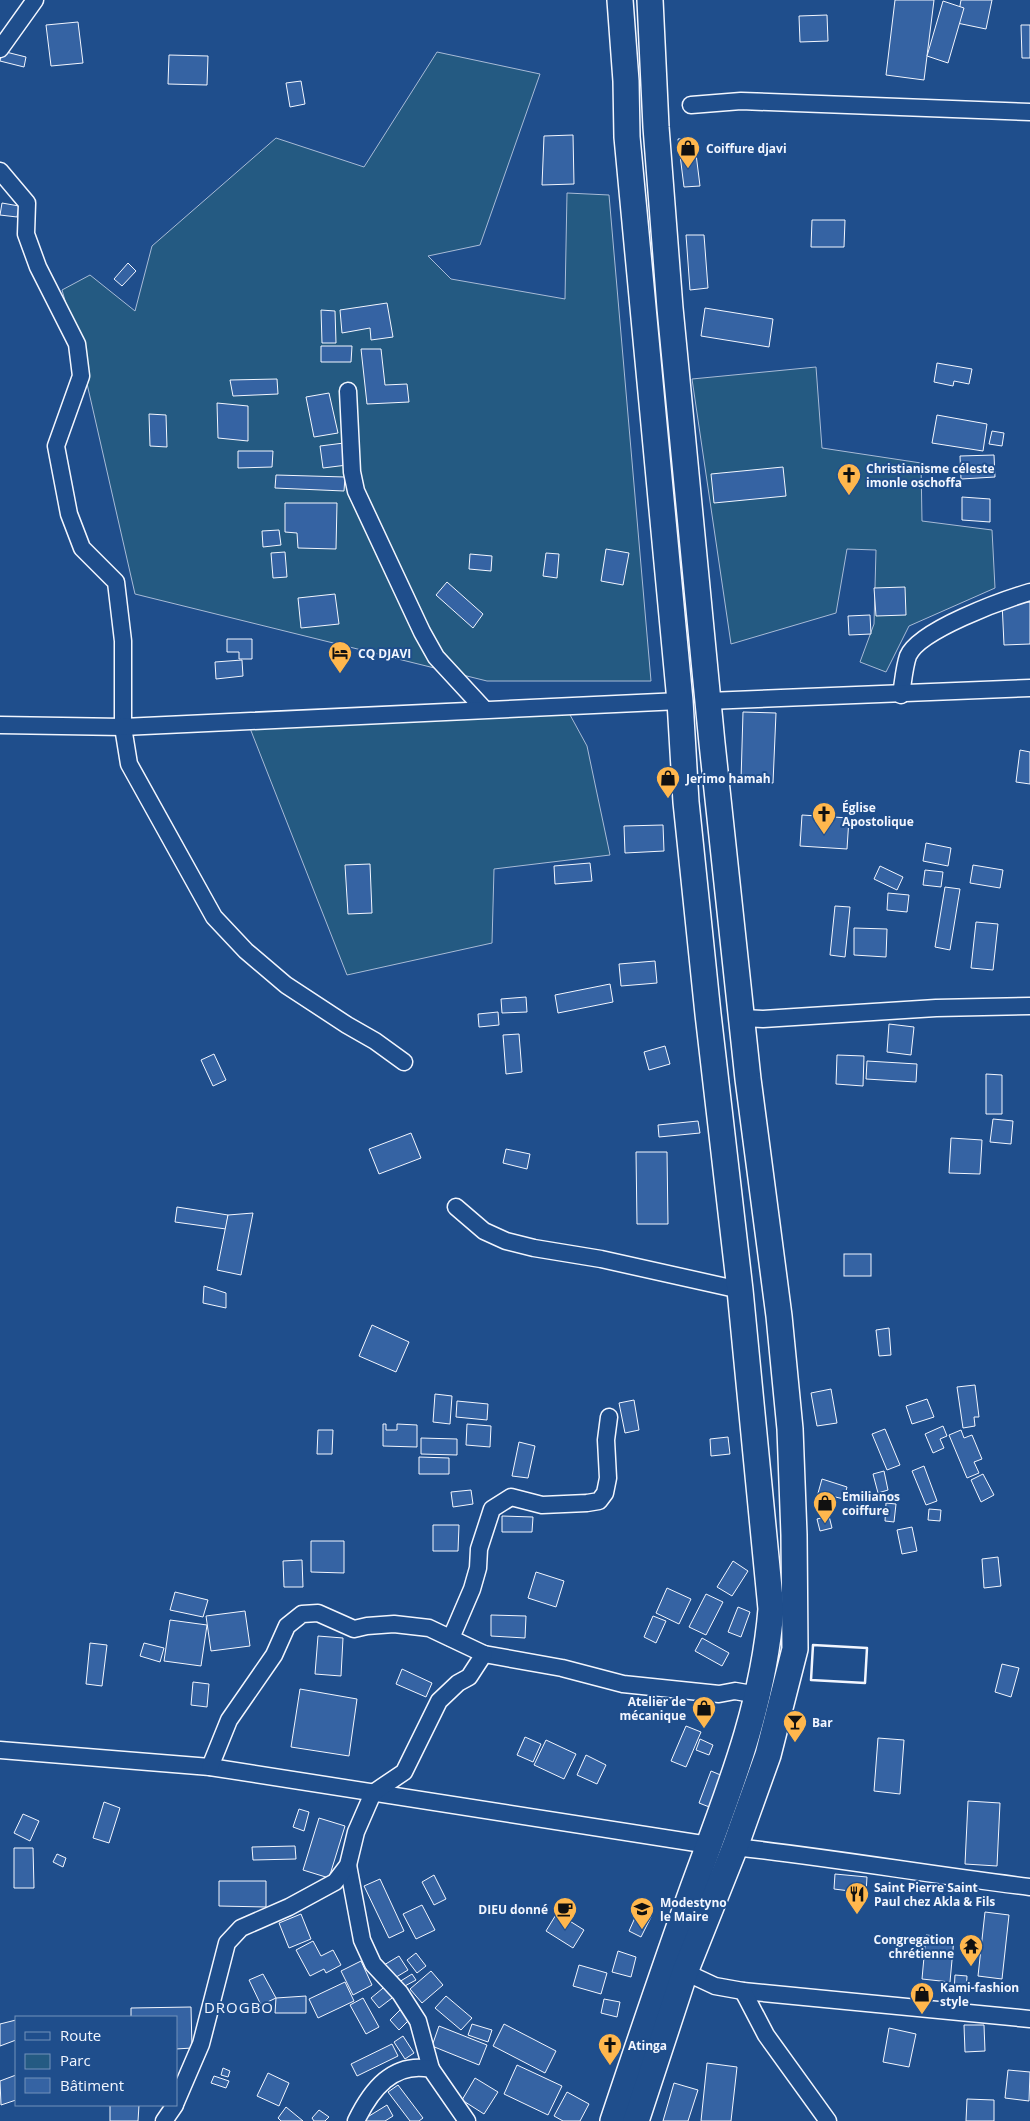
<svg xmlns="http://www.w3.org/2000/svg" width="1030" height="2121" font-family="'Open Sans',sans-serif">
  <style>
    .green { fill: #245a82; stroke: #a8bbd7 }
    .building { fill: #3563a3; stroke: #f2f6ff }
    .lines { fill: none; stroke-linecap: round; stroke-linejoin: round }
    .street-casing { stroke: #f2f6ff; stroke-width: 19 }
    .primary-casing { stroke: #f2f6ff; stroke-width: 28 }
    .street { stroke: #1f4e8c; stroke-width: 16 }
    .primary { stroke: #1f4e8c; stroke-width: 25 }
    .wall { stroke: #f2f6ff; stroke-width: 2.5 }
    .labels { text-anchor: middle; dominant-baseline: central; stroke-width: 4; stroke-linejoin: round; paint-order: stroke }
    .poi-label { font-size: 12px; font-weight: bold; fill: #f2f6ff; stroke: #1f4e8c; text-anchor: start }
    .quarter-label { font-size: 15px; letter-spacing: 1px; fill: #f2f6ff; stroke: #1f4e8c }
  </style>
  <rect width="100%" height="100%" fill="#1f4e8c"/>
  <g class="green">
    <polygon points="437,52 540,74 480,245 428,256 451,279 565,299 567,193 609,195 651,681 487,681 135,594 80,353 62,290 90,275 135,311 152,246 276,138 364,167"/>
    <polygon points="816,367 822,448 921,463 922,521 992,530 995,588 909,626 886,672 860,662 874,624 876,550 847,549 836,613 731,644 692,379"/>
    <polygon points="563,702 587,746 610,855 494,869 492,943 347,975 244,713"/>
  </g>
  <g class="building">
    <polygon points="895,0 934,0 924,80 886,75"/>
    <polygon points="961,0 992,0 986,29 957,23"/>
    <polygon points="943,1 964,8 948,63 927,56"/>
    <polygon points="827,15 828,41 800,42 799,16"/>
    <polygon points="78,22 83,63 51,66 46,25"/>
    <polygon points="1021,25 1030,25 1030,58 1022,58"/>
    <polygon points="2,51 26,57 24,67 0,61"/>
    <polygon points="169,55 208,56 207,85 168,84"/>
    <polygon points="301,81 305,104 290,107 286,83"/>
    <polygon points="573,135 574,184 542,185 544,136"/>
    <polygon points="694,138 700,186 684,187 678,139"/>
    <polygon points="2,203 19,206 17,217 0,215"/>
    <polygon points="812,220 845,220 844,247 811,247"/>
    <polygon points="686,235 704,235 708,288 690,290"/>
    <polygon points="128,263 136,271 122,286 114,279"/>
    <polygon points="387,303 393,337 371,340 370,328 342,333 340,310"/>
    <polygon points="705,308 773,319 769,347 701,336"/>
    <polygon points="321,310 335,311 336,343 322,343"/>
    <polygon points="321,346 352,346 351,362 321,362"/>
    <polygon points="361,349 381,349 385,385 407,384 409,402 367,404"/>
    <polygon points="937,363 972,369 969,384 954,381 953,386 934,382"/>
    <polygon points="277,379 278,394 233,396 230,380"/>
    <polygon points="329,393 338,433 314,437 306,397"/>
    <polygon points="217,403 248,406 248,441 218,438"/>
    <polygon points="149,414 166,415 167,447 150,446"/>
    <polygon points="937,415 987,424 983,451 932,443"/>
    <polygon points="992,431 1004,433 1002,446 989,444"/>
    <polygon points="344,443 347,465 323,468 320,446"/>
    <polygon points="238,451 273,451 272,467 238,468"/>
    <polygon points="994,455 995,477 961,479 960,456"/>
    <polygon points="783,467 786,496 714,503 711,474"/>
    <polygon points="276,475 345,477 344,491 275,488"/>
    <polygon points="962,497 990,499 990,522 962,520"/>
    <polygon points="285,503 337,503 336,549 298,548 297,533 285,532"/>
    <polygon points="279,530 281,545 263,547 262,531"/>
    <polygon points="606,549 629,553 623,585 601,581"/>
    <polygon points="285,552 287,577 273,578 271,553"/>
    <polygon points="546,553 559,554 557,578 543,576"/>
    <polygon points="470,554 492,556 491,571 469,569"/>
    <polygon points="447,582 483,614 473,628 436,595"/>
    <polygon points="905,587 906,615 876,616 874,588"/>
    <polygon points="335,594 339,624 301,628 298,598"/>
    <polygon points="1002,602 1030,602 1030,644 1004,645"/>
    <polygon points="870,615 871,634 849,635 848,616"/>
    <polygon points="227,639 252,639 252,659 239,659 239,652 227,652"/>
    <polygon points="242,660 243,676 216,679 215,662"/>
    <polygon points="743,712 776,713 773,783 741,781"/>
    <polygon points="1020,750 1030,752 1030,784 1016,782"/>
    <polygon points="802,815 849,818 847,849 800,846"/>
    <polygon points="663,825 664,851 625,853 624,826"/>
    <polygon points="926,843 951,848 948,866 923,861"/>
    <polygon points="590,863 592,881 555,884 554,866"/>
    <polygon points="370,864 372,913 348,914 345,865"/>
    <polygon points="973,865 1003,870 1000,888 970,883"/>
    <polygon points="880,866 903,877 897,890 874,879"/>
    <polygon points="925,870 943,872 941,887 923,885"/>
    <polygon points="945,887 960,889 950,950 935,947"/>
    <polygon points="888,893 909,895 907,912 887,910"/>
    <polygon points="835,906 850,907 845,957 830,955"/>
    <polygon points="976,922 998,924 993,970 971,968"/>
    <polygon points="854,928 887,929 886,957 854,955"/>
    <polygon points="655,961 657,983 621,986 619,964"/>
    <polygon points="610,984 613,1002 558,1013 555,995"/>
    <polygon points="526,997 527,1012 502,1013 501,999"/>
    <polygon points="498,1012 499,1025 479,1027 478,1014"/>
    <polygon points="889,1024 914,1027 911,1055 887,1052"/>
    <polygon points="519,1034 522,1072 506,1074 503,1035"/>
    <polygon points="665,1046 670,1064 649,1070 644,1052"/>
    <polygon points="214,1054 226,1080 213,1086 201,1060"/>
    <polygon points="837,1055 864,1056 863,1086 836,1084"/>
    <polygon points="867,1061 917,1064 916,1082 866,1079"/>
    <polygon points="986,1074 1002,1075 1002,1114 986,1114"/>
    <polygon points="993,1119 1013,1121 1011,1144 990,1142"/>
    <polygon points="698,1121 700,1133 659,1137 658,1125"/>
    <polygon points="411,1133 421,1158 379,1174 369,1149"/>
    <polygon points="951,1138 982,1140 980,1174 949,1173"/>
    <polygon points="506,1149 530,1154 527,1169 503,1163"/>
    <polygon points="636,1152 667,1152 668,1224 637,1224"/>
    <polygon points="177,1207 228,1215 226,1229 175,1222"/>
    <polygon points="253,1213 241,1275 217,1270 228,1215"/>
    <rect x="844" y="1254" width="27" height="22"/>
    <polygon points="204,1286 226,1293 226,1308 203,1303"/>
    <polygon points="372,1325 409,1342 396,1372 359,1356"/>
    <polygon points="889,1328 891,1355 879,1356 876,1330"/>
    <polygon points="975,1385 979,1417 974,1417 975,1426 963,1428 957,1387"/>
    <polygon points="831,1389 837,1423 817,1426 811,1393"/>
    <polygon points="435,1394 452,1396 450,1424 433,1422"/>
    <polygon points="927,1399 934,1417 912,1424 906,1406"/>
    <polygon points="634,1400 639,1430 625,1433 619,1403"/>
    <polygon points="457,1401 488,1404 487,1420 456,1417"/>
    <polygon points="383,1424 386,1424 386,1430 397,1430 397,1424 417,1425 417,1447 383,1446"/>
    <polygon points="467,1424 491,1426 490,1447 466,1445"/>
    <polygon points="943,1426 947,1436 940,1439 944,1448 933,1453 925,1434"/>
    <polygon points="885,1429 900,1465 887,1470 872,1434"/>
    <polygon points="318,1430 333,1430 332,1454 317,1454"/>
    <polygon points="961,1430 964,1438 972,1435 982,1459 974,1462 979,1473 967,1478 949,1435"/>
    <polygon points="728,1437 730,1454 711,1456 710,1439"/>
    <polygon points="421,1438 457,1439 457,1455 421,1454"/>
    <polygon points="519,1442 535,1446 528,1478 512,1476"/>
    <polygon points="419,1457 449,1458 449,1474 419,1474"/>
    <polygon points="924,1466 937,1501 926,1505 912,1471"/>
    <polygon points="884,1471 888,1490 878,1493 873,1474"/>
    <polygon points="983,1474 994,1495 981,1502 971,1480"/>
    <polygon points="822,1479 847,1487 844,1499 831,1496 828,1508 815,1504"/>
    <polygon points="471,1490 473,1504 453,1507 451,1492"/>
    <polygon points="886,1503 896,1504 894,1522 885,1521"/>
    <polygon points="929,1509 941,1510 940,1521 928,1520"/>
    <polygon points="502,1516 533,1517 532,1532 502,1532"/>
    <polygon points="829,1516 832,1528 820,1531 817,1519"/>
    <polygon points="433,1525 459,1525 458,1551 433,1551"/>
    <polygon points="912,1527 917,1551 902,1554 897,1530"/>
    <polygon points="311,1541 344,1541 344,1573 311,1572"/>
    <polygon points="998,1557 1001,1586 984,1588 982,1559"/>
    <polygon points="302,1560 303,1587 284,1587 283,1561"/>
    <polygon points="733,1561 748,1571 732,1596 717,1587"/>
    <polygon points="536,1572 564,1581 556,1607 528,1598"/>
    <polygon points="667,1588 691,1599 679,1624 656,1613"/>
    <polygon points="175,1592 208,1600 203,1617 170,1610"/>
    <polygon points="706,1594 723,1602 706,1635 689,1627"/>
    <polygon points="738,1607 750,1612 741,1637 728,1632"/>
    <polygon points="245,1611 250,1646 211,1651 206,1616"/>
    <polygon points="491,1615 526,1616 525,1638 491,1636"/>
    <polygon points="653,1616 666,1621 656,1643 644,1637"/>
    <polygon points="170,1620 207,1625 201,1666 164,1661"/>
    <polygon points="318,1636 343,1638 341,1676 315,1674"/>
    <polygon points="702,1638 729,1653 722,1666 695,1651"/>
    <polygon points="90,1643 107,1645 102,1686 86,1684"/>
    <polygon points="144,1643 164,1648 160,1662 140,1656"/>
    <polygon points="1002,1664 1019,1668 1011,1697 995,1692"/>
    <polygon points="402,1669 432,1683 426,1697 396,1684"/>
    <polygon points="193,1682 209,1684 207,1707 191,1705"/>
    <polygon points="300,1689 357,1699 349,1756 291,1747"/>
    <polygon points="686,1726 701,1732 686,1767 671,1761"/>
    <polygon points="525,1737 541,1744 533,1762 517,1755"/>
    <polygon points="878,1738 904,1740 900,1794 874,1791"/>
    <polygon points="700,1739 713,1745 709,1755 696,1750"/>
    <polygon points="546,1740 576,1754 564,1779 534,1765"/>
    <polygon points="586,1755 606,1765 597,1784 577,1775"/>
    <polygon points="711,1771 723,1776 712,1808 699,1803"/>
    <polygon points="968,1801 1000,1803 997,1866 965,1864"/>
    <polygon points="104,1802 120,1808 109,1843 93,1838"/>
    <polygon points="299,1809 309,1812 304,1831 293,1827"/>
    <polygon points="23,1814 39,1821 30,1841 14,1833"/>
    <polygon points="319,1818 345,1826 329,1878 303,1870"/>
    <polygon points="295,1846 296,1859 253,1860 252,1847"/>
    <polygon points="14,1848 33,1848 34,1888 14,1888"/>
    <polygon points="57,1854 66,1858 63,1867 53,1862"/>
    <polygon points="835,1874 867,1877 866,1893 834,1889"/>
    <polygon points="434,1875 446,1899 434,1905 422,1882"/>
    <polygon points="380,1879 404,1931 389,1938 364,1886"/>
    <polygon points="219,1881 266,1881 266,1907 219,1906"/>
    <polygon points="422,1905 435,1930 416,1939 403,1914"/>
    <polygon points="638,1911 651,1917 641,1937 629,1931"/>
    <polygon points="985,1912 1009,1915 1002,1979 978,1976"/>
    <polygon points="557,1913 584,1930 573,1948 546,1931"/>
    <polygon points="301,1914 311,1939 289,1948 279,1923"/>
    <polygon points="926,1935 954,1938 950,1982 922,1979"/>
    <polygon points="313,1941 321,1956 333,1950 341,1965 326,1973 324,1969 310,1976 296,1950"/>
    <polygon points="618,1951 636,1957 631,1977 612,1972"/>
    <polygon points="416,1953 426,1966 417,1973 407,1960"/>
    <polygon points="399,1956 408,1970 393,1979 384,1965"/>
    <polygon points="361,1961 372,1985 353,1995 341,1971"/>
    <polygon points="579,1965 607,1973 601,1994 573,1986"/>
    <polygon points="431,1971 443,1985 422,2003 410,1989"/>
    <polygon points="263,1974 276,1998 261,2005 249,1980"/>
    <polygon points="412,1974 416,1980 403,1987 399,1982"/>
    <polygon points="955,1975 967,1976 966,1993 954,1992"/>
    <polygon points="345,1982 354,2001 318,2018 309,1999"/>
    <polygon points="388,1984 396,1995 379,2008 371,1998"/>
    <polygon points="306,1996 306,2013 275,2013 276,1998"/>
    <polygon points="446,1996 472,2018 461,2030 435,2008"/>
    <polygon points="363,1998 379,2027 366,2034 350,2005"/>
    <polygon points="604,1999 620,2002 617,2017 601,2013"/>
    <polygon points="191,2007 192,2048 176,2049 176,2017 131,2017 131,2008"/>
    <polygon points="402,2008 412,2017 399,2030 390,2020"/>
    <polygon points="16,2020 16,2040 0,2046 0,2024"/>
    <polygon points="472,2024 492,2030 488,2042 468,2035"/>
    <polygon points="504,2024 556,2051 545,2073 493,2046"/>
    <polygon points="964,2025 984,2025 985,2051 965,2052"/>
    <polygon points="439,2026 487,2045 479,2065 432,2046"/>
    <polygon points="889,2028 916,2034 909,2067 883,2062"/>
    <polygon points="403,2036 414,2053 405,2059 394,2042"/>
    <polygon points="392,2044 398,2056 357,2076 351,2064"/>
    <polygon points="707,2063 737,2067 731,2121 701,2121"/>
    <polygon points="517,2065 562,2086 548,2115 504,2094"/>
    <polygon points="223,2068 230,2071 228,2077 221,2075"/>
    <polygon points="1008,2070 1030,2072 1029,2101 1005,2098"/>
    <polygon points="268,2073 289,2083 279,2106 257,2096"/>
    <polygon points="16,2075 16,2100 1,2105 0,2081"/>
    <polygon points="214,2076 229,2081 226,2088 211,2083"/>
    <polygon points="475,2078 498,2092 484,2114 462,2100"/>
    <polygon points="674,2083 698,2090 688,2121 663,2121"/>
    <polygon points="398,2085 423,2118 419,2121 410,2121 388,2092"/>
    <polygon points="567,2092 589,2104 580,2121 563,2121 554,2116"/>
    <polygon points="967,2099 994,2100 994,2121 966,2121"/>
    <polygon points="110,2105 139,2105 138,2121 110,2121"/>
    <polygon points="387,2105 393,2116 385,2121 361,2121"/>
    <polygon points="286,2107 303,2121 281,2121 278,2118"/>
    <polygon points="319,2110 329,2117 325,2121 314,2121 312,2118"/>
  </g>
  <g class="lines">
    <g class="street-casing">
      <g id="street">
        <polyline points="0,49 35,0"/>
        <polyline points="691,105 741,101 1030,112"/>
        <polyline points="0,171 27,203 26,234 38,267 77,344 81,376 56,446 69,514 82,548 116,582 123,641 123,727 129,764 214,917 246,951 286,985 347,1025 375,1041 404,1062"/>
        <polyline points="348,391 352,472 356,491 422,632 436,657 484,709"/>
        <path d="M901 695C903 683 904 668 908 656 919 630 1003 600 1030 592"/>
        <polyline points="708,701 1030,688"/>
        <polyline points="0,725 123,727 680,701"/>
        <polyline points="742,1018 763,1019 936,1008 1030,1006"/>
        <polyline points="456,1207 484,1231 506,1241 534,1248 601,1259 740,1290"/>
        <polyline points="451,1638 472,1589 478,1568 479,1549 492,1509 511,1497 542,1505 587,1503 599,1501 605,1493 608,1478 606,1440 609,1417"/>
        <polyline points="0,1750 210,1767 709,1845"/>
        <polyline points="210,1767 229,1720 274,1655 287,1626 302,1614 318,1613 354,1629 367,1626 394,1624 429,1628 484,1654 562,1668 623,1684 719,1694 735,1691 758,1695"/>
        <path d="M735 1847C834 1858 931 1875 1030 1887"/>
        <polyline points="348,1865 362,1940 373,1964 400,1993 418,2021 431,2069"/>
        <polyline points="685,1972 715,1986 743,1991 1030,2019"/>
        <polyline points="743,1991 766,2035 828,2121"/>
        <polyline points="176,2102 201,2044 227,1943 241,1928 289,1907 335,1882 348,1865 356,1832 373,1793 404,1772 439,1701 458,1683 469,1677 484,1654"/>
        <polyline points="164,2121 175,2105"/>
        <path d="M356 2121C371 2090 393 2061 431 2069L467 2121"/>
      </g>
    </g>
    <g class="primary-casing">
      <g id="primary">
        <path d="M613 2121C639 2043 665 1966 693 1888 727 1795 763 1709 771 1609L740 1290 708 1014 686 802 680 701 627 137 626 81 620 0"/>
        <polyline points="636,2121 685,1972 735,1847 768,1755 795,1649 794,1535 790,1429 779,1316 748,1079 712,743 670,308 656,127 650,0"/>
      </g>
    </g>
    <use href="#street" class="street"/>
    <use href="#primary" class="primary"/>
    <polygon class="wall" points="813,1645 867,1648 865,1683 811,1680"/>
  </g>
  <defs>
    <g id="shop-pin" transform="scale(1.25)"><path d="M0 17L-7.5 6A9.5 9.5 0 1 1 7.5 6Z" fill="#ffb74d" stroke="#1f4e8c"/><path d="M-5-2.5h2.3a2.7 3.5 0 0 1 5.4 0H5L5.5 6h-11ZM-1.5-2.5h3a1.5 2.3 0 0 0-3 0Z" fill="#111"/></g>
    <g id="church-pin" transform="scale(1.25)"><path d="M0 17L-7.5 6A9.5 9.5 0 1 1 7.5 6Z" fill="#ffb74d" stroke="#1f4e8c"/><path d="M-1.2-6h2.4v3.5h3.3v2.4h-3.3V6h-2.4V-.1h-3.3v-2.4h3.3Z" fill="#111"/></g>
    <g id="hotel-pin" transform="scale(1.25)"><path d="M0 17L-7.5 6A9.5 9.5 0 1 1 7.5 6Z" fill="#ffb74d" stroke="#1f4e8c"/><path d="M-6-4.5h1.5V1H6V5H4.5V3h-9V5H-6ZM-4 0a1.8 1.8 0 1 1 3.6 0ZM.5 0V-2.5h3Q6-2.5 6 0Z" fill="#111"/></g>
    <g id="bar-pin" transform="scale(1.25)"><path d="M0 17L-7.5 6A9.5 9.5 0 1 1 7.5 6Z" fill="#ffb74d" stroke="#1f4e8c"/><path d="M-6-5H6L.8 .8V4.5H3.5V6h-7V4.5H-.8V.8Z" fill="#111"/></g>
    <g id="restaurant-pin" transform="scale(1.25)"><path d="M0 17L-7.5 6A9.5 9.5 0 1 1 7.5 6Z" fill="#ffb74d" stroke="#1f4e8c"/><path d="M-5-6h1v4h1v-4h1v4h1v-4h1v5L-1.5 .5V6h-2V.5L-5-1ZM5-6V6H3V1.5H1.5Q1.5-4 5-6Z" fill="#111"/></g>
    <g id="cafe-pin" transform="scale(1.25)"><path d="M0 17L-7.5 6A9.5 9.5 0 1 1 7.5 6Z" fill="#ffb74d" stroke="#1f4e8c"/><path d="M-5.5-4.5H6V0H3Q3 3.5 0 3.5H-2.5Q-5.5 3.5-5.5 0ZM3-3.2v2h1.7v-2ZM-6 4.5H4V6H-6Z" fill="#111"/></g>
    <g id="university-pin" transform="scale(1.25)"><path d="M0 17L-7.5 6A9.5 9.5 0 1 1 7.5 6Z" fill="#ffb74d" stroke="#1f4e8c"/><path d="M0-5L7-2L0 1L-7-2ZM-4 1L0 2.5L4 1V4Q0 6-4 4Z" fill="#111"/></g>
    <g id="temple-pin" transform="scale(1.25)"><path d="M0 17L-7.5 6A9.5 9.5 0 1 1 7.5 6Z" fill="#ffb74d" stroke="#1f4e8c"/><path d="M0-6L5-2H3V0L6.5 2.5H4V6H1.5V3h-3V6H-4V2.5H-6.5L-3 0V-2H-5Z" fill="#111"/></g>
  </defs>
  <g fill-rule="evenodd">
    <use href="#shop-pin" x="688" y="148"/>
    <use href="#church-pin" x="849" y="475"/>
    <use href="#hotel-pin" x="340" y="653"/>
    <use href="#shop-pin" x="668" y="778"/>
    <use href="#church-pin" x="824" y="814"/>
    <use href="#shop-pin" x="825" y="1503"/>
    <use href="#shop-pin" x="704" y="1708"/>
    <use href="#bar-pin" x="795" y="1722"/>
    <use href="#restaurant-pin" x="857" y="1894"/>
    <use href="#cafe-pin" x="565" y="1909"/>
    <use href="#university-pin" x="642" y="1909"/>
    <use href="#temple-pin" x="971" y="1946"/>
    <use href="#shop-pin" x="922" y="1994"/>
    <use href="#church-pin" x="610" y="2045"/>
  </g>
  <g class="labels">
    <g class="poi-label">
      <text x="706" y="148">Coiffure djavi</text>
      <text x="866" y="468">Christianisme céleste<tspan x="866" dy="14">imonle oschoffa</tspan></text>
      <text x="358" y="653">CQ DJAVI</text>
      <text x="686" y="778">Jerimo hamah</text>
      <text x="842" y="807">Église<tspan x="842" dy="14">Apostolique</tspan></text>
      <text x="842" y="1496">Emilianos<tspan x="842" dy="14">coiffure</tspan></text>
      <text x="686" y="1701" text-anchor="end">Atelier de<tspan x="686" dy="14">mécanique</tspan></text>
      <text x="812" y="1722">Bar</text>
      <text x="874" y="1887">Saint Pierre Saint<tspan x="874" dy="14">Paul chez Akla &amp; Fils</tspan></text>
      <text x="660" y="1902">Modestyno<tspan x="660" dy="14">le Maire</tspan></text>
      <text x="548" y="1909" text-anchor="end">DIEU donné</text>
      <text x="954" y="1939" text-anchor="end">Congregation<tspan x="954" dy="14">chrétienne</tspan></text>
      <text x="940" y="1987">Kami-fashion<tspan x="940" dy="14">style</tspan></text>
      <text x="628" y="2045">Atinga</text>
    </g>
    <g class="quarter-label">
      <text x="239" y="2007">DROGBO</text>
    </g>
  </g>
  <rect x="15" y="2016" width="162" height="90" fill="#1f4e8c" stroke="#7391ba"/>
  <rect x="25" y="2032" width="25" height="8" fill="#1f4e8c" stroke="#7391ba"/>
  <text x="60" y="2041" font-size="15" fill="#f2f6ff">Route</text>
  <rect x="25" y="2054" width="25" height="15" fill="#245a82" stroke="#7391ba"/>
  <text x="60" y="2066" font-size="15" fill="#f2f6ff">Parc</text>
  <rect x="25" y="2078" width="25" height="15" fill="#3563a3" stroke="#7391ba"/>
  <text x="60" y="2091" font-size="15" fill="#f2f6ff">Bâtiment</text>
</svg>
